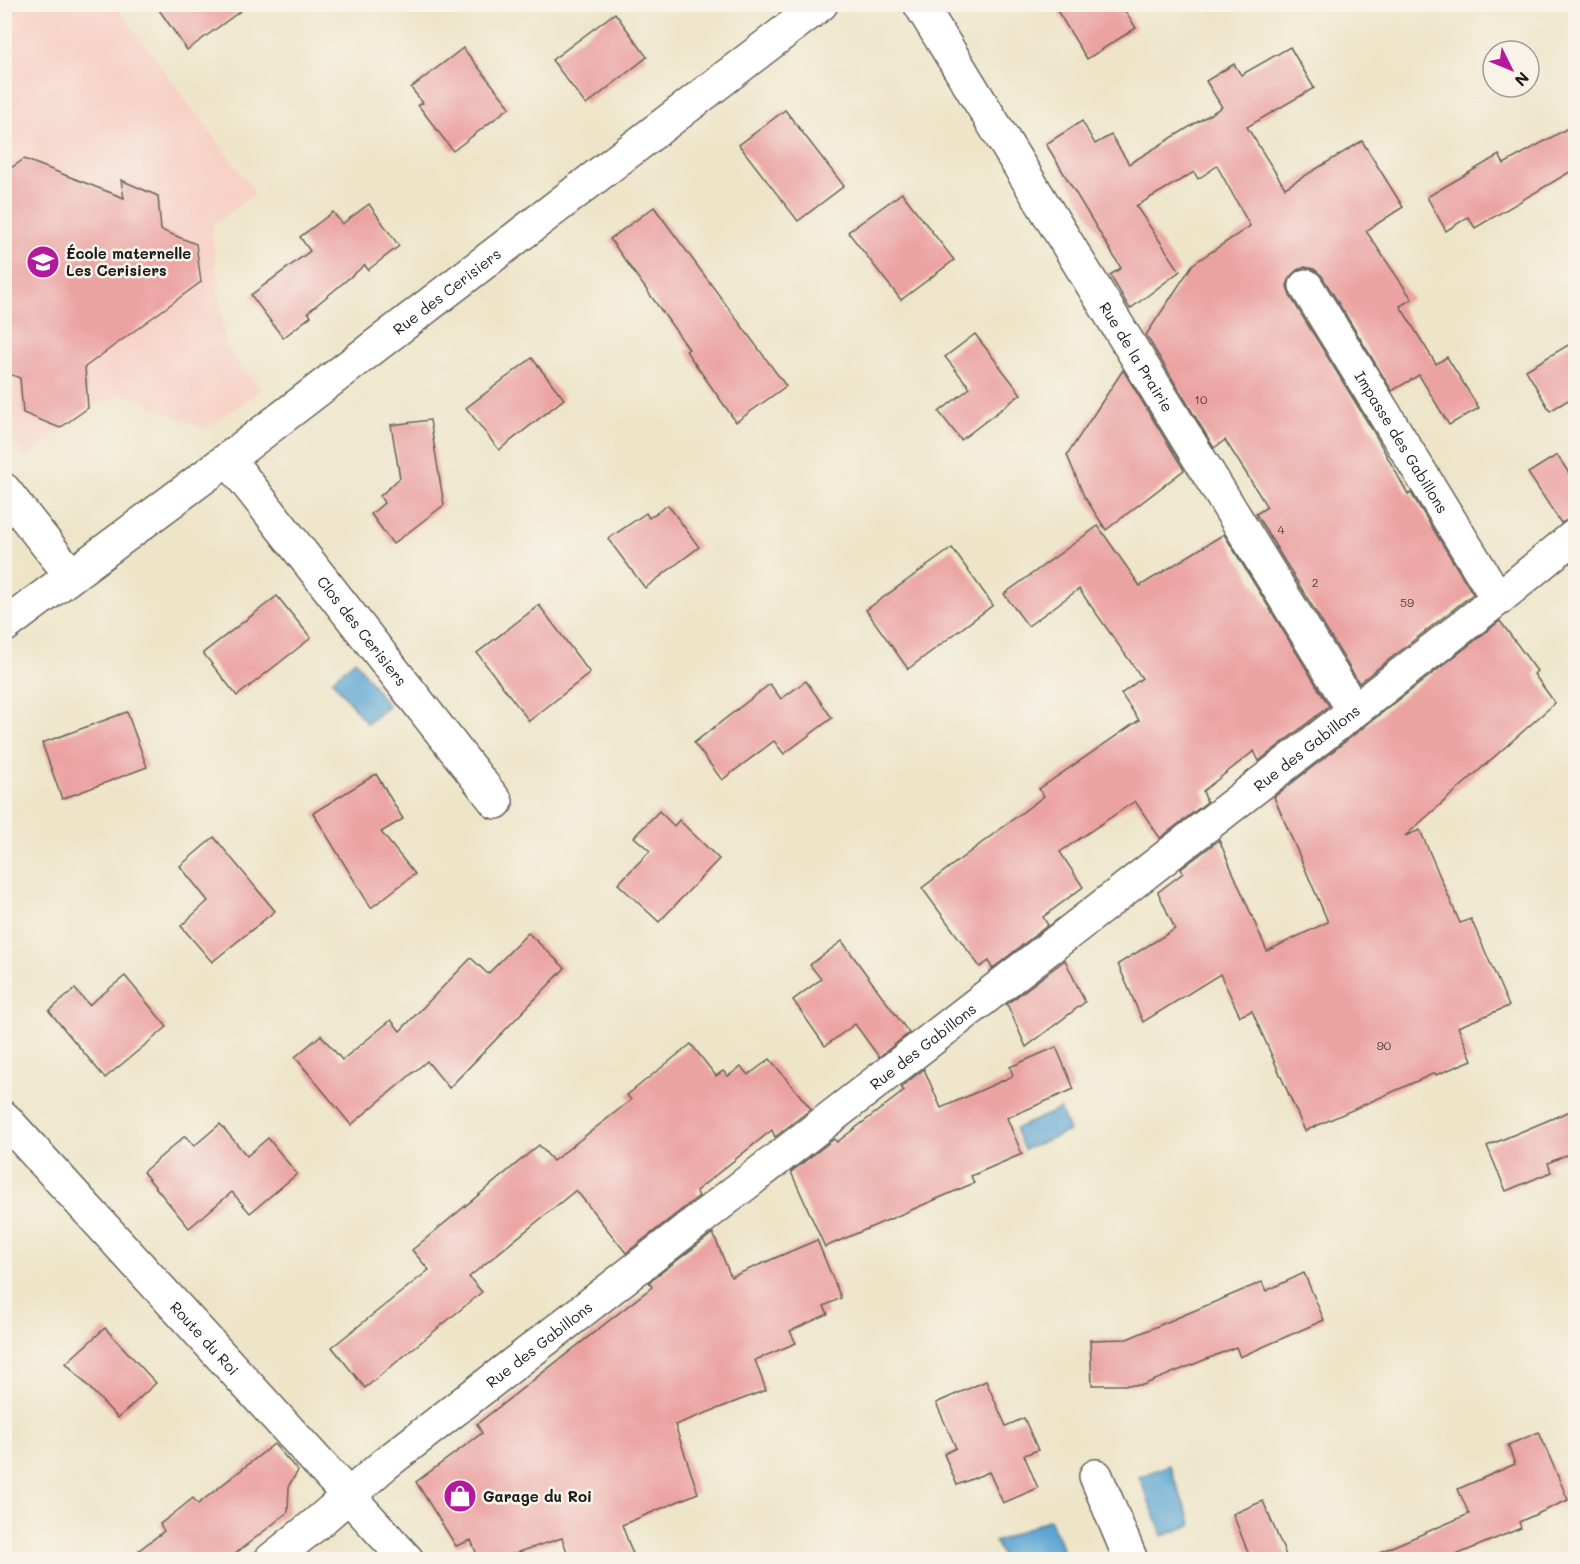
<svg xmlns="http://www.w3.org/2000/svg" width="1580" height="1564" font-family="Mali,sans-serif">
  <style>
    .built { fill: #f7d1c6 }
    .water { fill: #5aa5d2; stroke: #3b6077; stroke-width: 1.5 }
    .building { fill: #eba3a2 }
    .lines { fill: none; stroke-linecap: round; stroke-linejoin: round }
    .minor-casing { stroke: #666259; stroke-width: 36 }
    .minor { stroke: #fff; stroke-width: 33 }
    .labels { text-anchor: middle; dominant-baseline: central; stroke-width: 5; stroke-linejoin: round; paint-order: stroke }
    .number-label { font-size: 12px; fill: #503e3e }
    .poi-label { font-size: 15px; font-weight: bold; fill: #1c1c1c; stroke: #f7f3e8; text-anchor: start }
    .street-label { font-size: 15px; fill: #1c1c1c; stroke: #f7f3e8 }
  </style>
  <rect width="100%" height="100%" fill="#f7f3e8"/>
  <filter id="ink" filterUnits="userSpaceOnUse"><feTurbulence type="fractalNoise" baseFrequency=".0167" numOctaves="2"/><feDisplacementMap in="SourceGraphic" scale="12" xChannelSelector="R" yChannelSelector="G"/><feConvolveMatrix kernelMatrix="1 2 1 2 8 2 1 2 1" color-interpolation-filters="sRGB"/></filter>
  <filter id="wash" filterUnits="userSpaceOnUse"><feTurbulence type="fractalNoise" baseFrequency=".008" numOctaves="4" result="noise"/><feDisplacementMap in="SourceGraphic" scale="24" xChannelSelector="R" yChannelSelector="G"/><feGaussianBlur stdDeviation="1.35" result="paint"/><feColorMatrix in="noise" values="0 0 0 0 0 0 0 0 0 0 0 0 0 0 0 0 0 1.4 0 .05"/><feComposite in="paint" operator="in"/></filter>
  <g filter="url(#wash)">
    <rect width="100%" height="100%" fill="#eee5c9"/>
    <polygon class="built" points="4,5 115,5 256,193 212,226 225,345 262,390 205,429 124,394 88,408 26,457 5,432"/>
    <g class="water">
      <polygon points="355,660 388,706 367,724 332,680"/>
      <polygon points="1060,1109 1069,1131 1024,1150 1015,1129"/>
      <polygon points="1169,1465 1192,1525 1163,1536 1139,1477"/>
      <polygon points="1050,1519 1063,1549 1047,1556 1044,1550 1021,1559 1003,1559 995,1542"/>
    </g>
    <g id="blocks">
      <g class="building">
        <polygon points="155,4 250,4 187,50"/>
        <polygon points="1053,4 1121,4 1136,28 1087,59"/>
        <polygon points="615,13 647,57 586,105 552,60"/>
        <polygon points="1290,47 1314,88 1247,127 1285,188 1362,141 1403,207 1366,231 1412,299 1400,306 1436,364 1447,357 1479,408 1449,425 1419,375 1392,391 1322,276 1314,269 1305,267 1297,270 1290,277 1287,286 1290,296 1373,431 1408,494 1411,493 1473,594 1359,683 1256,514 1267,507 1246,473 1225,440 1214,448 1146,335 1193,264 1250,226 1217,166 1198,179 1194,172 1136,206 1180,271 1130,309 1110,275 1121,268 1046,144 1082,121 1095,144 1111,135 1129,164 1222,107 1206,81 1234,64 1241,75"/>
        <polygon points="463,48 510,107 453,151 418,105 423,103 411,88"/>
        <polygon points="785,110 844,186 798,221 739,145"/>
        <polygon points="1575,124 1575,169 1475,228 1468,217 1446,231 1427,197 1499,155 1504,164"/>
        <polygon points="24,159 124,198 121,180 158,196 161,230 196,244 201,282 85,367 88,408 60,428 23,413 20,378 4,372 4,173"/>
        <polygon points="902,193 954,260 901,300 848,232"/>
        <polygon points="369,204 399,246 368,270 365,265 308,312 311,316 283,338 251,295 310,251 300,237 333,212 342,224"/>
        <polygon points="654,207 786,386 736,422 686,351 689,349 610,239"/>
        <polygon points="975,334 1021,394 961,440 939,412 970,388 945,357"/>
        <polygon points="1575,341 1575,396 1550,411 1526,370"/>
        <polygon points="532,358 564,399 499,450 466,408"/>
        <polygon points="1123,370 1184,470 1106,530 1084,496 1067,455"/>
        <polygon points="430,420 444,505 393,544 371,514 384,503 380,496 400,478 391,425"/>
        <polygon points="1557,455 1575,482 1575,517 1561,523 1528,473"/>
        <polygon points="668,505 699,547 645,588 608,539 646,513 649,518"/>
        <polygon points="1098,526 1140,586 1224,534 1329,706 1259,761 1254,751 1203,791 1207,802 1160,838 1135,801 1060,852 1083,887 1043,917 1048,925 992,969 989,961 980,967 922,888 1044,796 1039,789 1139,720 1121,694 1142,678 1079,589 1028,626 1004,594"/>
        <polygon points="952,548 993,605 908,669 866,610"/>
        <polygon points="277,596 311,638 237,696 203,653"/>
        <polygon points="539,605 590,673 529,721 477,653"/>
        <polygon points="1500,621 1537,671 1534,674 1555,703 1405,836 1420,830 1460,923 1471,919 1509,1006 1458,1027 1472,1060 1436,1075 1435,1073 1305,1131 1252,1011 1240,1016 1220,974 1143,1022 1118,964 1175,929 1158,892 1183,873 1181,869 1219,840 1267,951 1328,922 1274,797"/>
        <polygon points="806,681 832,718 784,754 774,741 722,780 694,743 770,684 781,699"/>
        <polygon points="127,712 147,767 62,799 42,743"/>
        <polygon points="376,774 403,819 381,832 415,874 371,908 313,813"/>
        <polygon points="659,811 674,826 679,820 719,859 659,922 618,884 650,851 634,837"/>
        <polygon points="214,837 275,911 212,962 181,926 208,901 180,866"/>
        <polygon points="528,933 565,968 449,1088 427,1061 351,1125 295,1057 321,1035 342,1060 391,1020 400,1031 471,958 488,974"/>
        <polygon points="842,941 909,1033 879,1057 855,1024 825,1046 793,1000 821,979 810,965"/>
        <polygon points="1065,960 1085,1002 1026,1047 1007,1004"/>
        <polygon points="125,976 167,1027 105,1078 49,1011 75,989 89,1005"/>
        <polygon points="691,1044 716,1076 723,1071 728,1076 741,1067 748,1075 770,1059 811,1109 775,1137 772,1130 696,1191 699,1196 626,1253 576,1190 469,1277 482,1292 365,1388 332,1347 429,1270 412,1250 539,1145 553,1161 631,1100 627,1095"/>
        <polygon points="1056,1047 1074,1089 1007,1118 1022,1154 971,1176 974,1183 825,1247 791,1172 834,1139 837,1142 904,1091 901,1087 924,1069 941,1108 1013,1076 1010,1067"/>
        <polygon points="1575,1109 1575,1151 1548,1163 1551,1172 1506,1191 1487,1146"/>
        <polygon points="220,1124 247,1156 268,1138 297,1174 250,1213 232,1192 189,1228 143,1172 185,1136 194,1146"/>
        <polygon points="713,1233 731,1277 817,1240 841,1298 824,1306 828,1314 790,1331 796,1343 755,1360 766,1390 675,1425 698,1493 622,1525 635,1560 570,1560 562,1538 494,1560 479,1560 471,1540 456,1546 416,1482 482,1433 477,1424 652,1287 649,1282"/>
        <polygon points="1304,1273 1324,1320 1240,1357 1236,1347 1143,1385 1092,1385 1090,1340 1127,1339 1262,1282 1266,1291"/>
        <polygon points="105,1328 156,1383 118,1418 66,1363"/>
        <polygon points="986,1381 1006,1426 1024,1418 1038,1450 1024,1455 1038,1488 1003,1503 989,1472 957,1485 944,1454 956,1448 936,1403"/>
        <polygon points="1539,1432 1568,1500 1519,1522 1521,1528 1444,1560 1383,1560 1380,1552 1469,1514 1458,1489 1515,1464 1508,1445"/>
        <polygon points="274,1444 298,1471 289,1485 288,1512 268,1528 227,1560 126,1560 164,1531 160,1524 177,1511 193,1498 198,1504"/>
        <polygon points="1263,1501 1288,1560 1251,1560 1233,1514"/>
      </g>
    </g>
  </g>
  <g filter="url(#ink)">
    <use href="#blocks" fill-opacity="0" stroke="#666259" stroke-width="1.5"/>
    <g class="lines">
      <g class="minor-casing">
        <g id="minor">
          <path id="s1" d="M920 4 1353 709"/>
          <path id="s2" d="M1306 286 1498 599"/>
          <path id="s3" d="M228 459 496 802"/>
          <polyline points="4,490 71,575"/>
          <path id="s4" d="M4 626 228 459 821 4"/>
          <path id="s5" d="M4 1118 407 1560"/>
          <polyline points="1096,1476 1131,1560"/>
          <path id="s6" d="M271 1560 316 1524 385 1464 1498 599 1576 535"/>
        </g>
      </g>
      <use href="#minor" class="minor"/>
    </g>
  </g>
  <defs>
    <g id="school-disc" transform="scale(1.725)"><circle r="9.5" fill="#b5179e" stroke="#f7f3e8"/><path d="M0-5L7-2L0 1L-7-2ZM-4 1L0 2.5L4 1V4Q0 6-4 4Z" fill="#fff"/></g>
    <g id="shop-disc" transform="scale(1.725)"><circle r="9.5" fill="#b5179e" stroke="#f7f3e8"/><path d="M-5-2.5h2.3a2.7 3.5 0 0 1 5.4 0H5L5.5 6h-11ZM-1.5-2.5h3a1.5 2.3 0 0 0-3 0Z" fill="#fff"/></g>
  </defs>
  <g fill-rule="evenodd">
    <use href="#school-disc" x="43" y="262"/>
    <use href="#shop-disc" x="460" y="1496"/>
  </g>
  <g class="labels">
    <g class="number-label">
      <text x="1201" y="399">10</text>
      <text x="1281" y="529">4</text>
      <text x="1315" y="582">2</text>
      <text x="1407" y="602">59</text>
      <text x="1384" y="1045">90</text>
    </g>
    <g class="poi-label">
      <text x="66" y="253">École maternelle<tspan x="66" dy="17">Les Cerisiers</tspan></text>
      <text x="483" y="1496">Garage du Roi</text>
    </g>
    <g class="street-label">
      <text stroke="none"><textPath href="#s4" startOffset="555">Rue des Cerisiers</textPath></text>
      <text stroke="none"><textPath href="#s1" startOffset="414">Rue de la Prairie</textPath></text>
      <text stroke="none"><textPath href="#s2" startOffset="183">Impasse des Gabillons</textPath></text>
      <text stroke="none"><textPath href="#s3" startOffset="218">Clos des Cerisiers</textPath></text>
      <text stroke="none"><textPath href="#s6" startOffset="1316">Rue des Gabillons</textPath></text>
      <text stroke="none"><textPath href="#s6" startOffset="830">Rue des Gabillons</textPath></text>
      <text stroke="none"><textPath href="#s5" startOffset="298">Route du Roi</textPath></text>
      <text stroke="none"><textPath href="#s6" startOffset="344">Rue des Gabillons</textPath></text>
    </g>
  </g>
  <rect width="1580" height="1564" fill="none" stroke="#f7f3e8" stroke-width="24"/>
  <g transform="translate(1511 69) rotate(133)"><circle r="28" fill="#f7f3e8" stroke="#9f9d96" stroke-width="1.5"/>
  <path d="M0-4.5L10 22L0 15L-10 22Z" fill="#b5179e"/>
  <text y="-9" font-size="16" font-weight="bold" text-anchor="middle" fill="#1c1c1c">N</text>
  </g>
</svg>
